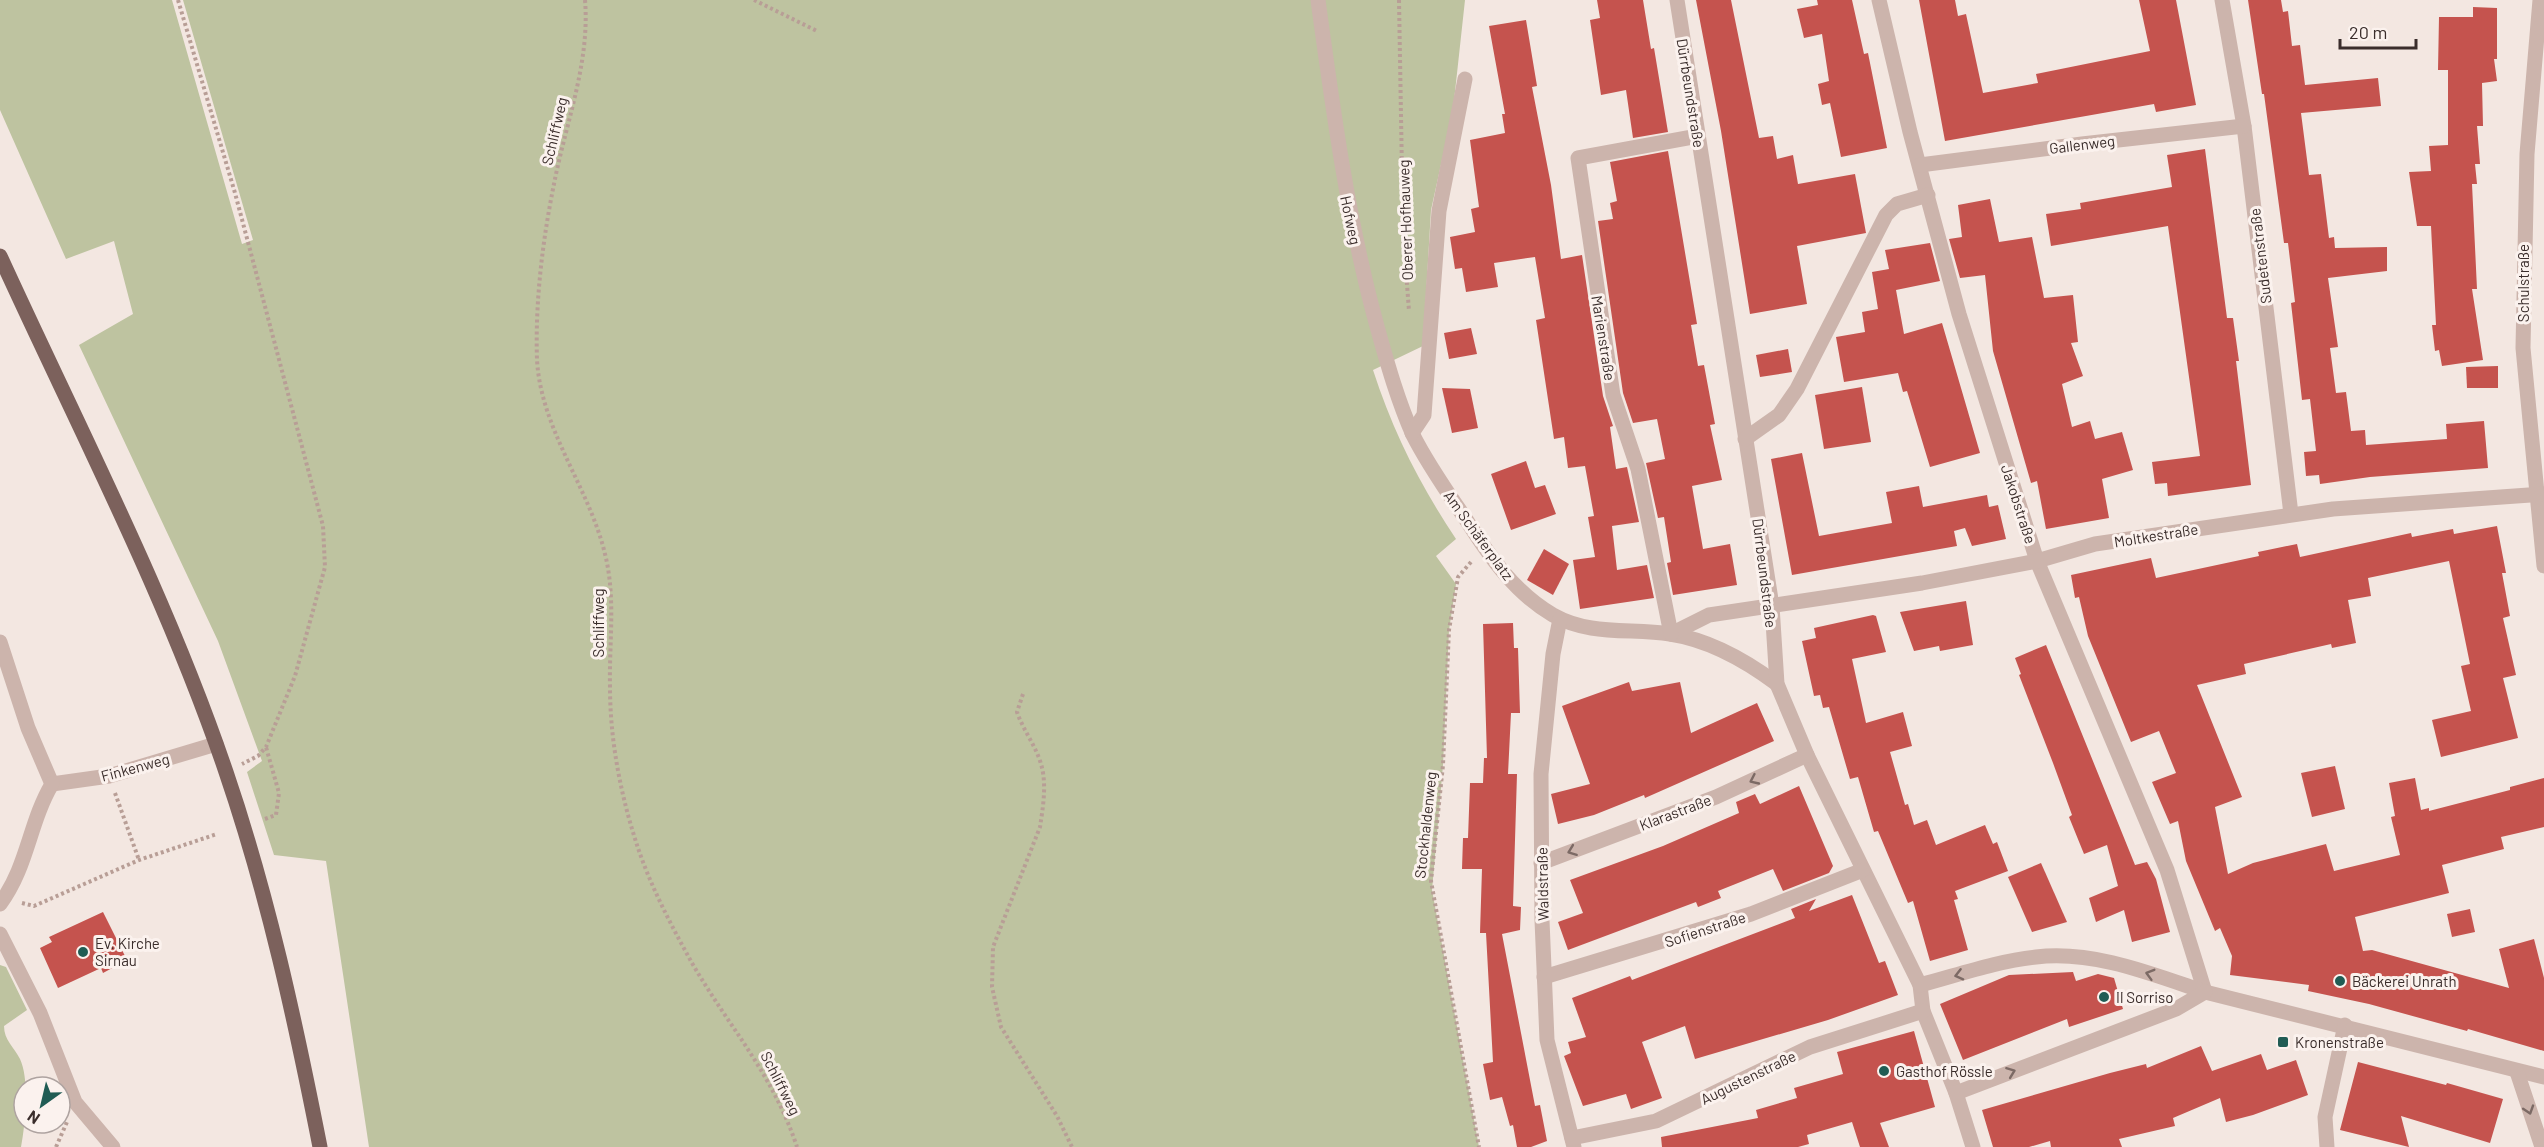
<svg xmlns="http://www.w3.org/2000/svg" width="2544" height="1147" font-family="Barlow,sans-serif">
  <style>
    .green { fill: #bec3a0 }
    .building { fill: #c5534e }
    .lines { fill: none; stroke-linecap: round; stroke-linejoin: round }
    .path { stroke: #b89e96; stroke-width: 4; stroke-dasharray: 3 3; stroke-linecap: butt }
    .minor { stroke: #ccb4ac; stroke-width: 15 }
    .major { stroke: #7c615c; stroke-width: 15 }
    .oneway { stroke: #7c6a65 }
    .poi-dot { fill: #205c54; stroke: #fbf2ee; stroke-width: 2 }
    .labels { text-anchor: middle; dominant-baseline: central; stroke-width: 6; stroke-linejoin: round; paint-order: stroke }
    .street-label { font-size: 15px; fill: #3a2d2b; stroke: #fbf2ee }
    .poi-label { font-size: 15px; fill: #3a2d2b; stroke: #fbf2ee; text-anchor: start }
  </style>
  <rect width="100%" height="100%" fill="#f3e7e1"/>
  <g class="green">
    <path d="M0 0H172L242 244 253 240 183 0H1465L1453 110 1431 210 1423 346 1373 370C1393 432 1420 485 1456 539L1436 556 1456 584 1449 630 1443 765 1432 890 1479 1147H369L326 861 274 855 247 772 262 761 218 641 79 345 133 314 114 241 66 259 0 110Z"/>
    <path d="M0 965 6 967 27 1010 4 1026C4 1040 14 1047 20 1059 30 1080 25 1126 21 1147H0Z"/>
  </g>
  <g class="building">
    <polygon points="1597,0 1643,0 1651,49 1654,48 1668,132 1633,138 1626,90 1601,95 1590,20 1600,18"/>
    <polygon points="1696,0 1731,0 1759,138 1773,136 1777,159 1793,155 1798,184 1855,174 1866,233 1797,246 1807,304 1750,314 1721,131"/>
    <polygon points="1817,0 1852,0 1864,54 1868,53 1887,148 1841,157 1830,103 1822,105 1818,84 1829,81 1822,34 1804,38 1797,9 1818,5"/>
    <polygon points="1919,0 1955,0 1958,16 1966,14 1983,93 2038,83 2036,74 2150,51 2139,0 2176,0 2196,105 2156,112 2154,104 1945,141"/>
    <polygon points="2248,0 2281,0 2283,12 2288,11 2292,46 2300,45 2305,85 2378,78 2381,106 2301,113 2309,175 2321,174 2329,238 2334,237 2335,248 2387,247 2387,271 2328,278 2338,347 2330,348 2336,393 2346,392 2351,431 2365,430 2366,445 2447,439 2446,424 2484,421 2488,468 2370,477 2320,484 2319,475 2306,476 2304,452 2316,451 2310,399 2302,400 2291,303 2295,302 2288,243 2284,243 2264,94 2262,94"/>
    <polygon points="2473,7 2497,8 2497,59 2494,59 2497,81 2482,83 2483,126 2477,126 2480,164 2475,164 2477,184 2472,184 2477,289 2472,289 2483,360 2442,366 2439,350 2435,351 2432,325 2436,325 2431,226 2417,226 2409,172 2431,171 2429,146 2448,145 2448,70 2438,70 2439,17 2473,17"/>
    <polygon points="1526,20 1537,86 1532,87 1551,185 1561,259 1582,255 1603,396 1613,426 1610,427 1616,469 1627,467 1639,522 1612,526 1617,570 1647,565 1654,598 1580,609 1573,560 1595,557 1588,517 1594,516 1585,466 1568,468 1564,437 1554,439 1536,320 1545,318 1535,257 1494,263 1498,287 1466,292 1462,268 1455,269 1450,237 1475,232 1471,209 1479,207 1470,140 1505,133 1502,114 1505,114 1489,26"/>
    <polygon points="2205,149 2227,318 2233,318 2239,361 2236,361 2251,485 2168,496 2167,483 2155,484 2152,462 2200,456 2168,226 2051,246 2046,214 2081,209 2080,203 2172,187 2167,155"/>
    <polygon points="1668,151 1697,324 1691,325 1698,366 1704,365 1715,424 1710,425 1722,480 1692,486 1703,549 1730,544 1737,585 1673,595 1667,563 1671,562 1664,517 1658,518 1646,463 1665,459 1657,419 1633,423 1623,393 1598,221 1613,219 1610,203 1617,201 1610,162"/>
    <polygon points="1990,199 1999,242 2032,237 2044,298 2073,295 2078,342 2071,343 2083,376 2062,384 2072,427 2090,421 2095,439 2122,432 2133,470 2102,479 2109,518 2046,529 2037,481 2031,483 1993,351 1985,275 1960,278 1949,239 1962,237 1958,205"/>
    <polygon points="1930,243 1940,281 1896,290 1904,334 1942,323 1980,453 1930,467 1907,391 1903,392 1898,373 1844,382 1836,337 1865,332 1862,312 1878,309 1872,272 1889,269 1885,250"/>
    <polygon points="1471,328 1477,354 1449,359 1444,333"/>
    <polygon points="1788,349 1792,372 1760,377 1756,355"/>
    <polygon points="2498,366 2498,388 2467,388 2466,367"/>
    <polygon points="1862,387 1871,442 1824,449 1815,395"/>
    <polygon points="1442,388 1470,389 1478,428 1452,433"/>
    <polygon points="1802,453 1819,536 1892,523 1886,492 1919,486 1923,507 1987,495 1989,507 1998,505 2006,539 1972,546 1965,528 1954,531 1957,546 1792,575 1771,459"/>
    <polygon points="1526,461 1535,488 1545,485 1556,514 1511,530 1491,474"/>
    <polygon points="2497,526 2506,573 2502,573 2510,616 2503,618 2516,675 2503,678 2518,738 2441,757 2432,720 2471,711 2461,666 2470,664 2449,561 2368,578 2371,596 2348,600 2356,643 2332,648 2331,644 2244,664 2246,674 2197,685 2242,797 2215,807 2228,874 2253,863 2326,844 2334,871 2400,855 2391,817 2395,816 2389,783 2415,778 2421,810 2429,808 2429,811 2510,790 2510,787 2544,778 2544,827 2501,837 2504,849 2442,865 2449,893 2355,917 2363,951 2372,950 2509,988 2499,949 2534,939 2544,978 2544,1051 2468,1029 2467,1031 2369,1004 2308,991 2309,985 2230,975 2232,956 2220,928 2215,931 2186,861 2178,821 2170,824 2152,782 2176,773 2159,731 2131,742 2088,636 2079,597 2075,598 2071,575 2151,558 2156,578 2259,556 2258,552 2297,544 2300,557 2411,533 2412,537 2453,529 2454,534"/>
    <polygon points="1544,549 1569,564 1553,595 1527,580"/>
    <polygon points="1966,601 1973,645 1940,651 1939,646 1914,651 1900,612"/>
    <polygon points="1873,615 1876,616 1886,652 1852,659 1866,723 1903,712 1912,746 1890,752 1905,805 1908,804 1914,825 1927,820 1936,845 1985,825 1993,844 1997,842 2008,871 1955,891 1958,899 1954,900 1968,950 1930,961 1913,901 1908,903 1878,831 1874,832 1858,777 1850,779 1829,707 1823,708 1820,695 1814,696 1802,641 1816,638 1814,628"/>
    <polygon points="1513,623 1514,648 1518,648 1520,713 1511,713 1508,774 1517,774 1513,906 1521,907 1520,930 1502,934 1535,1106 1540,1105 1547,1141 1531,1147 1517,1147 1513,1125 1510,1126 1502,1097 1490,1100 1483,1064 1493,1062 1486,933 1480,933 1482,869 1462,869 1463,838 1468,838 1470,783 1483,783 1484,758 1487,758 1483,624"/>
    <polygon points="2046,645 2135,865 2147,862 2156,879 2170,932 2132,942 2124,910 2096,922 2089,898 2118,886 2107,845 2084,854 2069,817 2072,815 2053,763 2019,675 2021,674 2015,658"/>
    <polygon points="1629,682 1632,691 1680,682 1691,733 1757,703 1774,741 1645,798 1644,795 1594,815 1558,824 1551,794 1590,784 1562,706"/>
    <polygon points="2335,766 2345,809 2312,817 2301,773"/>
    <polygon points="1799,786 1833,866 1829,873 1783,891 1773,869 1718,891 1721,898 1698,907 1696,902 1568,950 1558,922 1583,913 1570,880 1663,846 1739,813 1736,802 1755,794 1760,804"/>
    <polygon points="2041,863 2067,922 2032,932 2008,877"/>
    <polygon points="1852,895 1879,963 1885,961 1898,995 1828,1020 1695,1059 1685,1026 1642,1042 1662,1098 1631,1109 1626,1094 1583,1106 1564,1056 1571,1053 1568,1042 1586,1037 1572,998 1630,976 1632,980 1795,918 1791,909 1816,899 1809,911"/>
    <polygon points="2470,909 2475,932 2452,937 2447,914"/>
    <polygon points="103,912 127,960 103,973 101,968 58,988 40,948 52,942 49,937"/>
    <polygon points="2073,972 2076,981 2098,974 2114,978 2123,1009 2069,1027 2067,1019 1963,1060 1940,1004 2009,975"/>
    <polygon points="1914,1031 1935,1107 1880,1123 1889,1147 1860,1147 1852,1122 1807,1135 1809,1144 1798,1147 1662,1147 1661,1137 1758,1118 1756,1110 1797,1098 1794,1088 1843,1074 1837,1052"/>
    <polygon points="2201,1046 2212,1071 2261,1054 2267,1070 2296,1060 2308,1095 2253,1115 2226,1122 2220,1098 2173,1118 2175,1126 2119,1139 2122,1147 2051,1147 2050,1141 2029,1147 1993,1147 1982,1110 2110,1073 2146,1064 2147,1068"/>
    <polygon points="2358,1062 2446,1085 2447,1083 2503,1099 2490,1143 2401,1116 2409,1147 2340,1130"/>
  </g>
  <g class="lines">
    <g class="path">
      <polyline points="178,0 235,193 323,526 325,567 295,676 266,747 258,756 242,764"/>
      <path d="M585 0C590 61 567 120 555 179 543 237 535 300 537 360 541 430 589 487 605 554 616 598 609 642 610 687 610 741 621 797 638 848 651 887 672 927 692 963 729 1027 773 1074 797 1147"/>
      <polyline points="754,0 817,31"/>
      <polyline points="1399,0 1403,231 1409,311"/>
      <polyline points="1471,562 1458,577 1449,630 1443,765 1431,881 1479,1147"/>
      <path d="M1023 694 1017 712C1023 730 1036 746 1041 764 1047 784 1043 807 1040 827L993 947 992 987 1001 1027 1057 1116 1072 1147"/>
      <polyline points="115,793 139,860"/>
      <polyline points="265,819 276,815 279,793 266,747"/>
      <polyline points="22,903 34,906 139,860 217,834"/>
      <polyline points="56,1147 67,1122"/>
    </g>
    <g class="minor">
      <path d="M1318 0C1333 111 1348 222 1378 330 1388 366 1398 401 1413 435 1428 465 1448 493 1467 521 1490 557 1515 593 1553 615 1590 636 1630 628 1670 634 1710 640 1745 660 1777 684"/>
      <polyline points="1677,0 1772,606 1777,684 1807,755 1920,985 1923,1011 1956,1093 1973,1147"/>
      <polyline points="1879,0 1910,132 1959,314 2037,561 2167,870 2205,992"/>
      <polyline points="2222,0 2244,126 2291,514"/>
      <polyline points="2540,0 2527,154 2523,348 2544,566"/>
      <polyline points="1920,165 2082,144 2244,126"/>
      <polyline points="1412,433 1424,415 1439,211 1465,79"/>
      <polyline points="1745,439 1779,415 1797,389 1886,215 1897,204 1928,195"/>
      <polyline points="1560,619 1553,654 1541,774 1542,920 1547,1040 1574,1147"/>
      <polyline points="1671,634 1709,615 1922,583 2037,561 2095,544 2333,509 2544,494"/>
      <polyline points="1671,634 1638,469 1613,395 1578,158 1698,136"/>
      <polyline points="0,642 28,728 52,784"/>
      <polyline points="52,784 109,776 216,744"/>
      <polyline points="1541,863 1716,797 1807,755"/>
      <path d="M0 904C28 866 29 823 52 784"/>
      <polyline points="0,934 40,1013 75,1102 113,1147"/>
      <polyline points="1544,977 1751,914 1863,870"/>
      <path d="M1920 985C1958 975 1997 961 2036 957 2093 950 2152 974 2205 992L2544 1077"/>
      <polyline points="2517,1072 2542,1147"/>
      <polyline points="1956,1093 2176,1009 2205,992"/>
      <polyline points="1572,1138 1656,1121 1810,1047 1923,1011"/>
      <polyline points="2327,1147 2325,1117 2345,1025"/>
    </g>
    <path class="major" d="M0 256C78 427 166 595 226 772 268 895 295 1020 320 1147"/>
  </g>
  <defs><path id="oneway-chevron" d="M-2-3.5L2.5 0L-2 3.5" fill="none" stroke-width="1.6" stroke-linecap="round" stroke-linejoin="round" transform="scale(1.5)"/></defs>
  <g class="oneway">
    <use href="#oneway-chevron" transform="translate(1754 780) rotate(155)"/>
    <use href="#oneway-chevron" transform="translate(1572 851) rotate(159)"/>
    <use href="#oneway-chevron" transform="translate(2150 974) rotate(-164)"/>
    <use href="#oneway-chevron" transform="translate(1959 975) rotate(166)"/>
    <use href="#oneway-chevron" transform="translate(2011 1072) rotate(-21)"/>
    <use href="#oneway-chevron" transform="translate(2529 1110) rotate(72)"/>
  </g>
  <g class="poi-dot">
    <circle cx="83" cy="952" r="6"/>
    <circle cx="2340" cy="981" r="6"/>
    <circle cx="2104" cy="997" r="6"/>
    <rect x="2277" y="1036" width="12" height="12" rx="3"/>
    <circle cx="1884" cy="1071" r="6"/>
  </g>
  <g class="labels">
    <g class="street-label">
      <text transform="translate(1691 93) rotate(81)">Dürrbeundstraße</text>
      <text transform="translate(554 131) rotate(-77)">Schliffweg</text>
      <text transform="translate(2082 144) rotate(-7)">Gallenweg</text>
      <text transform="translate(1351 220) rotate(78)">Hofweg</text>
      <text transform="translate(1405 220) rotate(-92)">Oberer Hofhauweg</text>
      <text transform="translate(2260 256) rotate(-97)">Sudetenstraße</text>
      <text transform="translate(2523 283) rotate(-90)">Schulstraße</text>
      <text transform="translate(1604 338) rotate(81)">Marienstraße</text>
      <text transform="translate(2019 504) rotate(72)">Jakobstraße</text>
      <text transform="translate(1479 535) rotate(54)">Am Schäferplatz</text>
      <text transform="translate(2156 535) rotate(-9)">Moltkestraße</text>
      <text transform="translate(1765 573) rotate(83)">Dürrbeundstraße</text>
      <text transform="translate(598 623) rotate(-90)">Schliffweg</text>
      <text transform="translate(135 767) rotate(-15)">Finkenweg</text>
      <text transform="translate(1675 812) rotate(-21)">Klarastraße</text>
      <text transform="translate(1425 825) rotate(-84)">Stockhaldenweg</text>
      <text transform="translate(1542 884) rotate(-91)">Waldstraße</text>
      <text transform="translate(1705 929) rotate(-18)">Sofienstraße</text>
      <text transform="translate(1748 1077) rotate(-26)">Augustenstraße</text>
      <text transform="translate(781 1083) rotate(63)">Schliffweg</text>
    </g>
    <g class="poi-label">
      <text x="95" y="943">Ev. Kirche<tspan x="95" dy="17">Sirnau</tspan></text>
      <text x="2352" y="981">Bäckerei Unrath</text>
      <text x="2116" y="997">Il Sorriso</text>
      <text x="2295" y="1042">Kronenstraße</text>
      <text x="1896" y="1071">Gasthof Rössle</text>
    </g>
  </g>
  <g transform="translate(42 1105) rotate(214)"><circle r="28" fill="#fbf2ee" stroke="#aea3a0" stroke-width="1.5"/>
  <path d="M0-4.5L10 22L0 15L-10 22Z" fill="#205c54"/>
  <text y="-9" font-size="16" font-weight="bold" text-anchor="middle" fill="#3a2d2b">N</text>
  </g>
  <path d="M2340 39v9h76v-9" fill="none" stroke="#3a2d2b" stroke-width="3"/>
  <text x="2349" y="39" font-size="18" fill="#3a2d2b" stroke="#fbf2ee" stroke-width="4.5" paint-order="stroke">20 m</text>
</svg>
